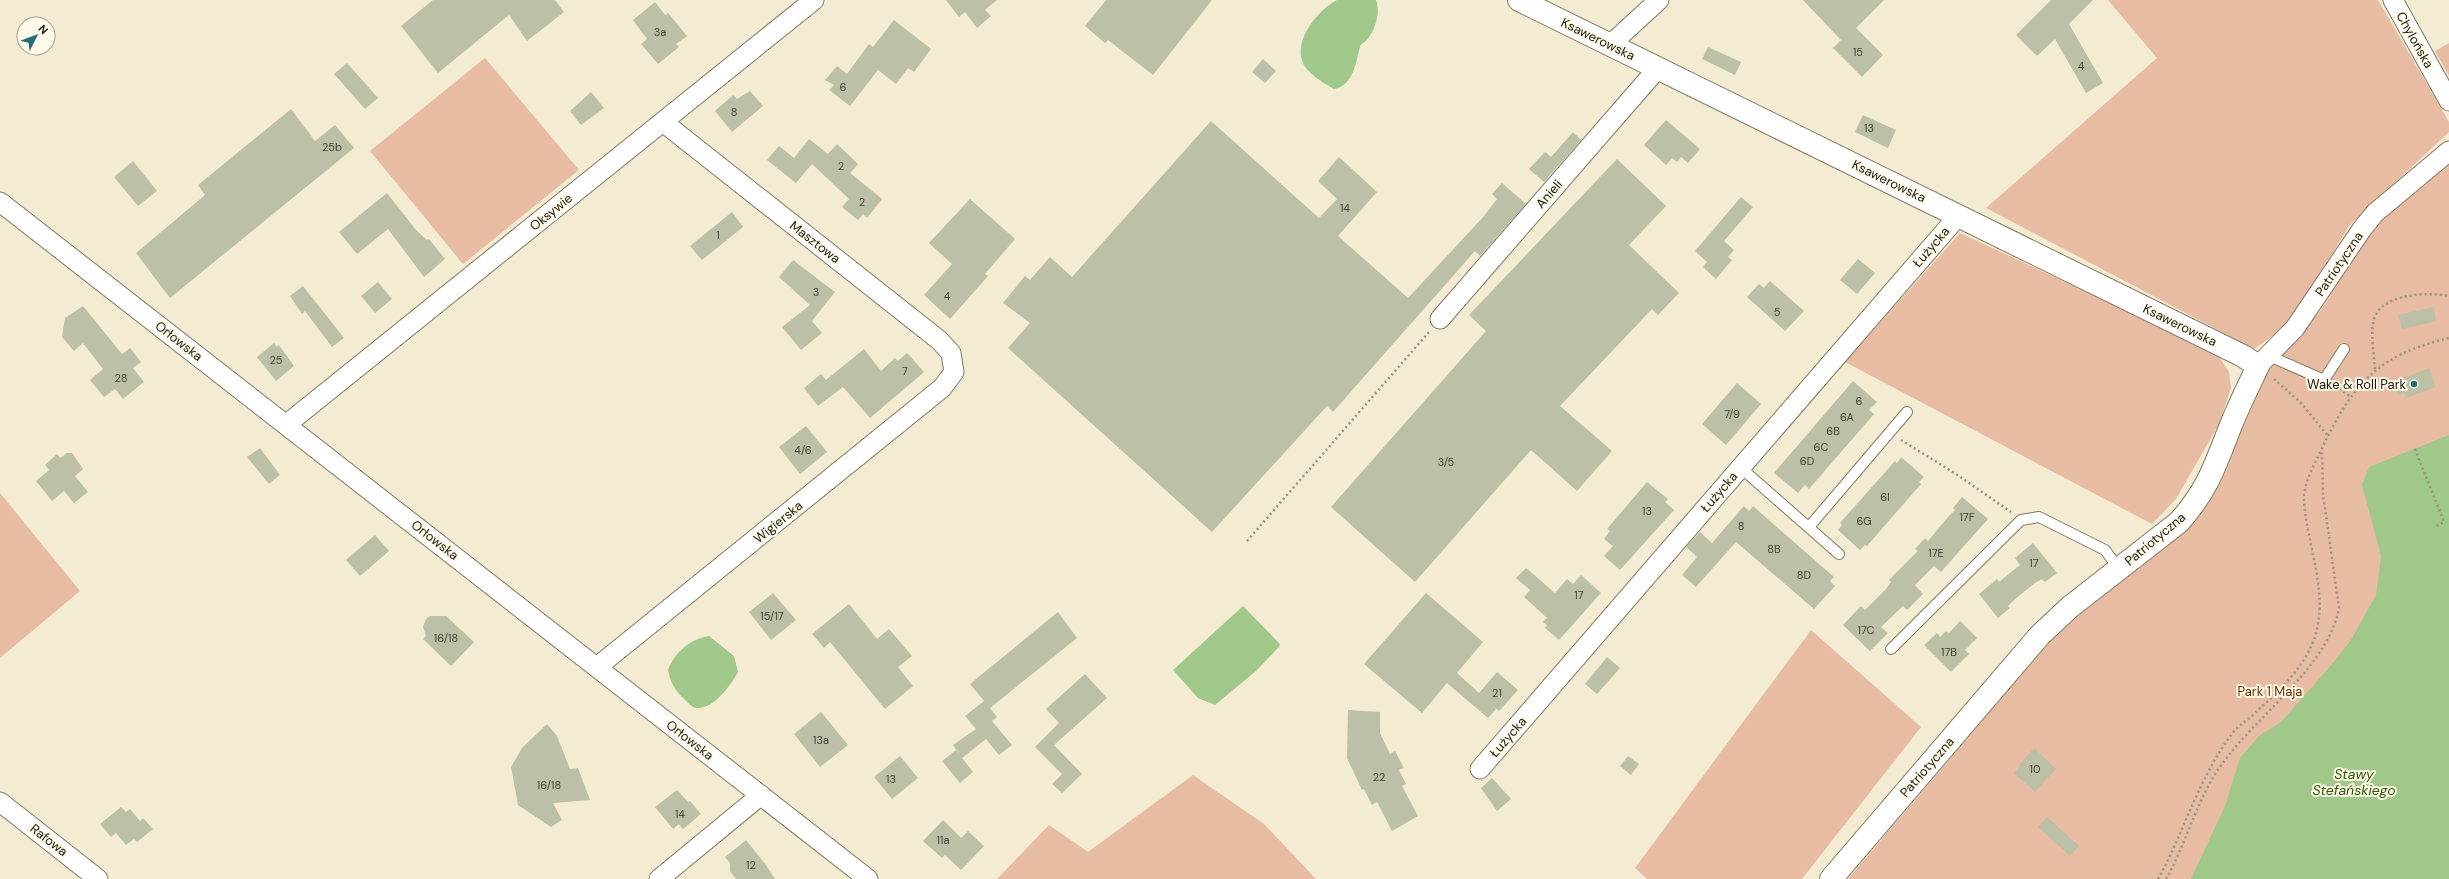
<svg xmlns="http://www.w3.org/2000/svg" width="2449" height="879" font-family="'DM Sans',sans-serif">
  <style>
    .green { fill: #e8bca3 }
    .water { fill: #a0c88a }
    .building { fill: #bcc0a6 }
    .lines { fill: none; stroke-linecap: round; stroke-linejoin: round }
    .service-casing { stroke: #817a63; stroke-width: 12 }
    .minor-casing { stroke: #817a63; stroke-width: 21 }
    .tertiary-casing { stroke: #817a63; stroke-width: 24 }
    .path { stroke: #989380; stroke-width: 2.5; stroke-dasharray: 2 3; stroke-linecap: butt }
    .service { stroke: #fff; stroke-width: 10 }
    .minor { stroke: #fff; stroke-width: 19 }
    .tertiary { stroke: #fff; stroke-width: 22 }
    .poi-dot { fill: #226e70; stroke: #fef9e9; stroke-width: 1.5 }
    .labels { text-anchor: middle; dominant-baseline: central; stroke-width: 4; stroke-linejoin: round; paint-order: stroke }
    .number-label { font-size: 11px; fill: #444336 }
    .street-label { font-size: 13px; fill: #1c1910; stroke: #fef9e9 }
    .poi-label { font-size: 13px; fill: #1c1910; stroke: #fef9e9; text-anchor: end }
    .park-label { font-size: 13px; fill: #6c3001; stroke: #fef9e9 }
    .water-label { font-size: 14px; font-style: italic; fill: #2c5c00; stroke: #fef9e9 }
  </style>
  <rect width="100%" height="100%" fill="#f3ecd2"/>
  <g class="green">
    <polygon points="2108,0 2378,0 2449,122 2449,132 2349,226 2291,323 2254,349 1986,208 2157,58"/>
    <polygon points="2449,43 2449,76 2435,51"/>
    <polygon points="485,58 579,170 463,264 370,151"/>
    <polygon points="2449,159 2449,879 1848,879 2066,622 2180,533 2272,361 2298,336 2322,309 2371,225"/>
    <polygon points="1960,233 2216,352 2229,372 2231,388 2219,424 2176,499 2152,524 1845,362"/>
    <polygon points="0,493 80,591 0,658"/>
    <polygon points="1811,630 1921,727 1802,879 1647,879 1635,868"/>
    <polygon points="1193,775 1264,824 1316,879 997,879 1049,825 1088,852"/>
  </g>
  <g class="water">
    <path d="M1337 0H1376C1381 13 1375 31 1366 41 1364 43 1360 44 1360 47 1356 60 1354 86 1334 89 1325 84 1307 73 1303 63 1293 40 1318 10 1337 0Z"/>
    <polygon points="2449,435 2449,879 2191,879 2225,806 2240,758 2260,735 2280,723 2328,669 2351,640 2376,595 2381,556 2362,485 2369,467"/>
    <polygon points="1243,606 1280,644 1279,647 1256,671 1215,705 1198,698 1173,670"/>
    <path d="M709 636 734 656 738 672C731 685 714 709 697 708 691 708 687 701 682 697 674 689 670 681 668 670 675 652 690 639 709 636Z"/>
  </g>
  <g class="building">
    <polygon points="433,0 555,0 564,12 527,41 509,15 438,73 401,26"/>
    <polygon points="946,0 997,0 985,10 991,16 977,28 965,12 959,17"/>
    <polygon points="1106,0 1212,0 1153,75 1108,40 1105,43 1085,26"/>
    <polygon points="1803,0 1884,0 1856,28 1883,55 1862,77 1833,48 1841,40"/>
    <polygon points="2051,0 2093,0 2069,24 2103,83 2086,93 2055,39 2037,56 2016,35"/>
    <polygon points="655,2 665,15 668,13 687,36 676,44 679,47 658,64 641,44 647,39 633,20"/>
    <polygon points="894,20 931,49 914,72 908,68 896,84 878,70 850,106 829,90 834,85 825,80 837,66 847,74 869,44 873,47"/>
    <polygon points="1708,47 1741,62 1735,75 1702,59"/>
    <polygon points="1263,59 1276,71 1265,83 1252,72"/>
    <polygon points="347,63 378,98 365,109 334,74"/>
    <polygon points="750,91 763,106 732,132 715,111 733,95 737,99"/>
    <polygon points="591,92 604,108 581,125 570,111"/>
    <polygon points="291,109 315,141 335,125 354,148 170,298 136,253 205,195 198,185"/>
    <polygon points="1863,115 1896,130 1888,148 1855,132"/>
    <polygon points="1666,120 1700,149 1688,163 1681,157 1677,162 1672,158 1666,165 1644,145"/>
    <polygon points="1211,121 1319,218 1337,199 1318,181 1339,157 1377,192 1338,236 1408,298 1484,216 1497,199 1492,194 1502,183 1526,204 1480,256 1475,251 1333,412 1327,406 1212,532 1008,348 1030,323 1003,303 1025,276 1030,280 1050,257 1072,277"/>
    <polygon points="1573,132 1581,140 1544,182 1529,169 1545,152 1551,157"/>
    <polygon points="809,139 828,154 837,144 858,164 850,173 882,199 867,218 863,214 858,220 842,207 849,199 812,164 796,183 767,160 779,146 794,158"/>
    <polygon points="1617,159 1666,206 1629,245 1679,293 1658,315 1652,309 1560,406 1612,451 1577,491 1531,450 1415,582 1331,507 1486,331 1469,315"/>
    <polygon points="133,161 157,191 138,206 114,177"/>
    <polygon points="387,193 416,230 427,240 429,239 445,259 424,277 388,229 357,254 339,232"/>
    <polygon points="1741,197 1753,207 1724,241 1734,250 1728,257 1732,260 1716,279 1703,267 1707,262 1695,251"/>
    <polygon points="970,199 1015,239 985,274 988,276 950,319 924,295 952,264 929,243"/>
    <polygon points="732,212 743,227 702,260 690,246"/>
    <polygon points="1858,259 1875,273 1857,294 1840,280"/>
    <polygon points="793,260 835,292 812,321 822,333 801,350 782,327 810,305 779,277"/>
    <polygon points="1770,281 1804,311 1785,331 1747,297 1759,284 1764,288"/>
    <polygon points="378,282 392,299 375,313 361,296"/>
    <polygon points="303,286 344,338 332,347 305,311 302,314 290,296"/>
    <polygon points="83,306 122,354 130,348 141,362 133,368 144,382 123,399 115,389 104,397 90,380 103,369 83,343 74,351 62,337 65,318"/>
    <polygon points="2434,307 2436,321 2402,329 2398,315"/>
    <polygon points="274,343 277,347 279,345 294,366 276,381 257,357"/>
    <polygon points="864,349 881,371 895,358 898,361 907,353 924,372 870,418 843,387 818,406 804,388 821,374 826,380"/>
    <polygon points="2429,368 2436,387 2406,398 2404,393 2398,396 2393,382"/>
    <polygon points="1853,381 1877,402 1869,410 1874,414 1809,489 1805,485 1798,493 1774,473"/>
    <polygon points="1737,383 1761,404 1726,445 1702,424"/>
    <polygon points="806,426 827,452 800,474 779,447"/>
    <polygon points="260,448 280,475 269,484 247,457"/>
    <polygon points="67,453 72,453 83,469 75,476 88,492 74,503 64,491 52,501 36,481 49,470 45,465 57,454 60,458"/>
    <polygon points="1901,457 1924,477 1919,482 1921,484 1867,546 1865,545 1860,550 1838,530 1842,525 1840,523 1895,461 1897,463"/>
    <polygon points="1647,482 1668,499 1665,502 1674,510 1620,570 1604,556 1613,546 1604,539 1610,531 1607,529"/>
    <polygon points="1962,497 1988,519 1941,572 1934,566 1915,585 1923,594 1907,610 1903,606 1881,627 1888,633 1870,651 1843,625 1861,606 1865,610 1886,589 1891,582 1889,580 1918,551 1915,549 1925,538 1928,541 1949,516 1955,510 1953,508"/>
    <polygon points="1744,506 1749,511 1753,506 1834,577 1830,581 1835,586 1814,609 1736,542 1696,587 1682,575 1697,557 1686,547 1700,532 1712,543"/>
    <polygon points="375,535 389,551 360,576 346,560"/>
    <polygon points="2033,543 2057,573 2045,582 2042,579 2035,583 2014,600 2008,606 2010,608 1998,618 1979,594 1997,579 1999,582 2020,565 2015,558"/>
    <polygon points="1526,568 1555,593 1567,579 1573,584 1581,575 1601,593 1559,640 1545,628 1547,625 1543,622 1547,618 1524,597 1530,590 1516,578"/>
    <polygon points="773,593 796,620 771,640 749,612"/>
    <polygon points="1426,593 1483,642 1457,673 1479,693 1497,672 1518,690 1499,711 1493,706 1496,709 1488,718 1447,683 1422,713 1364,664"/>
    <polygon points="849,604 877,639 889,629 912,656 898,667 913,686 885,709 830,642 824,648 812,634"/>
    <polygon points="1058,612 1077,638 990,708 997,717 992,721 1012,745 999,755 986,739 962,758 973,772 960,783 942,761 956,750 962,758 953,745 976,729 965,716 984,701 985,702 970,684"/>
    <polygon points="430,616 446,616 474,642 451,666 423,639 426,636 423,627 426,619"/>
    <polygon points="1960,621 1977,638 1965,650 1969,654 1951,672 1924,645 1937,633 1940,637 1946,631 1949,633"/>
    <polygon points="1607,657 1620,668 1597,694 1585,684"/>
    <polygon points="1085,674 1107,698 1054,745 1082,774 1062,793 1052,784 1062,774 1035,747 1059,723 1046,709"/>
    <polygon points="1348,710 1380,712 1380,733 1390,754 1395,751 1404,768 1399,770 1406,784 1402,786 1418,816 1392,831 1377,802 1372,805 1364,789 1362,790 1347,758"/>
    <polygon points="821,712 848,745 820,767 794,734"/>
    <polygon points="547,724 557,736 570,769 578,768 590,800 553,803 562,820 551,827 518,805 511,767 522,748"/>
    <polygon points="2034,748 2056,769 2035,792 2014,773 2020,766 2019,765"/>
    <polygon points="900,756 918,778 892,799 874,777"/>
    <polygon points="1628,756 1639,764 1631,775 1620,766"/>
    <polygon points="1492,778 1511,799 1497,811 1481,788"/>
    <polygon points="677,790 688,802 690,801 701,814 683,829 679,824 673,829 655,807"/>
    <polygon points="121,807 126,812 130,809 140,821 143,818 153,829 137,842 134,839 126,845 116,833 111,837 100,824"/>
    <polygon points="2047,817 2079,846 2070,856 2038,827"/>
    <polygon points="943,820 961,838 968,831 984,846 961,870 945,855 942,858 923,841"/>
    <polygon points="746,840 766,865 775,879 736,879 730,871 730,863 725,857"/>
  </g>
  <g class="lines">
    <g class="service-casing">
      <g id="service">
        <polyline points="2267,355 2324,380 2344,349"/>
        <polyline points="1741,468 1839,554"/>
        <polyline points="1809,527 1907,412"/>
        <polyline points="1891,649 2021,520 2039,517 2105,550 2119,569"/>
      </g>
    </g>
    <g class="minor-casing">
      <g id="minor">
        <polyline points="2393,0 2449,101"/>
        <polyline points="1611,44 1659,0"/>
        <polyline points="0,202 868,879"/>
        <polyline points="1440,319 1658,68"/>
        <polyline points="2258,366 2295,328 2362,229 2375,213 2449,151"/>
        <polyline points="287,424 814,0"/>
        <polyline points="597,667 942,388 954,372 951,353 939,340 663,122"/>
        <polyline points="1480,769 1959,215"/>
        <polyline points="0,802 98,879"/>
        <polyline points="659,879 761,795"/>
      </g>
    </g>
    <g class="tertiary-casing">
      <path id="tertiary" d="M1519 0 2243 356 2258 366C2249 385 2239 405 2231 425 2215 465 2209 488 2179 522L2070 607 2040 635 1831 879"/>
    </g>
    <g class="path">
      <path d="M2375 369C2374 353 2370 334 2374 319 2382 293 2428 292 2449 296"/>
      <polyline points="2274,379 2301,403 2328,436"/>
      <polyline points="2335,386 2351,397"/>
      <polyline points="1901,440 1956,474 2011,512"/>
      <polyline points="2415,449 2444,522 2434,527"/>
      <polyline points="1247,541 1429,332"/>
      <path d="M2158 879C2184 832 2199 777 2232 734 2238 725 2247 721 2254 714 2276 694 2302 670 2313 642 2331 597 2307 547 2304 501 2303 483 2315 464 2322 448 2353 384 2377 355 2449 338"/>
      <path d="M2166 879C2187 842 2197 798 2222 764 2256 716 2328 667 2339 608L2323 494 2322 451"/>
    </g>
    <use href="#service" class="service"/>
    <use href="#minor" class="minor"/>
    <use href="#tertiary" class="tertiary"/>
  </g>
  <circle class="poi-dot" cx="2414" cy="384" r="4"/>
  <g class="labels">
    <g class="number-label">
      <text x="660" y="32">3a</text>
      <text x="1858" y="52">15</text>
      <text x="2081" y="66">4</text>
      <text x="843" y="87">6</text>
      <text x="734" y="112">8</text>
      <text x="1869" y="128">13</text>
      <text x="332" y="147">25b</text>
      <text x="841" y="166">2</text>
      <text x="862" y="202">2</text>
      <text x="1345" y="208">14</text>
      <text x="718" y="235">1</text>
      <text x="816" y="292">3</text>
      <text x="947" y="296">4</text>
      <text x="1777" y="312">5</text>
      <text x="276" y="360">25</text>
      <text x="905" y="371">7</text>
      <text x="121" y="378">28</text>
      <text x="1859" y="401">6</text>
      <text x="1732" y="414">7/9</text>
      <text x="1847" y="417">6A</text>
      <text x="1833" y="431">6B</text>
      <text x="1821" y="447">6C</text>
      <text x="803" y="450">4/6</text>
      <text x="1807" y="461">6D</text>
      <text x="1446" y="462">3/5</text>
      <text x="1885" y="497">6I</text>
      <text x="1647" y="511">13</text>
      <text x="1967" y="517">17F</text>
      <text x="1864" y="521">6G</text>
      <text x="1741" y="526">8</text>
      <text x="1774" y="549">8B</text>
      <text x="1936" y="553">17E</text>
      <text x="2034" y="563">17</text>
      <text x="1804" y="575">8D</text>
      <text x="1579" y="595">17</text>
      <text x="772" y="616">15/17</text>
      <text x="1866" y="630">17C</text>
      <text x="446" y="638">16/18</text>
      <text x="1949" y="652">17B</text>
      <text x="1497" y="693">21</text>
      <text x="821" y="740">13a</text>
      <text x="2035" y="769">10</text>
      <text x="1379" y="777">22</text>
      <text x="891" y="779">13</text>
      <text x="549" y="785">16/18</text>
      <text x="680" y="814">14</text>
      <text x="943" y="840">11a</text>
      <text x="751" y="865">12</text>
    </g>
    <g class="street-label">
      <text transform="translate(1598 39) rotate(26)">Ksawerowska</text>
      <text transform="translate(2415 40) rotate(61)">Chylońska</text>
      <text transform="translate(1889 181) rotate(26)">Ksawerowska</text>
      <text transform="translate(1549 194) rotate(-49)">Anieli</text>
      <text transform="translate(551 212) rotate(-39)">Oksywie</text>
      <text transform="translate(815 242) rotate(38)">Masztowa</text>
      <text transform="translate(1931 247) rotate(-49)">Łużycka</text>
      <text transform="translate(2339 264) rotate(-56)">Patriotyczna</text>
      <text transform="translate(2180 325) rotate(26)">Ksawerowska</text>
      <text transform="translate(179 341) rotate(38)">Orłowska</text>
      <text transform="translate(1719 492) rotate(-49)">Łużycka</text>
      <text transform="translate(778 522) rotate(-39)">Wigierska</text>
      <text transform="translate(2155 539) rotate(-40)">Patriotyczna</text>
      <text transform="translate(435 540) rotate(38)">Orłowska</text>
      <text transform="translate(1508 737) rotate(-49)">Łużycka</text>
      <text transform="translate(690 740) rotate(38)">Orłowska</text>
      <text transform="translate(1927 767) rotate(-49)">Patriotyczna</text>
      <text transform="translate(49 840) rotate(38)">Rafowa</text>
    </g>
    <g class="poi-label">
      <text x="2406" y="384">Wake &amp; Roll Park</text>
    </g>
    <g class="park-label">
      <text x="2270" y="691">Park 1 Maja</text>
    </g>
    <g class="water-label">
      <text x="2354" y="774">Stawy<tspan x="2354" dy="16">Stefańskiego</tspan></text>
    </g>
  </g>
  <g transform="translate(36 36) rotate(48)"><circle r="19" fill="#fef9e9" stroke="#a49f92"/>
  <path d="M0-3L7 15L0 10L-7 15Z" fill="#226e70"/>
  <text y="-6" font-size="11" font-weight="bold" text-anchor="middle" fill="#1c1910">N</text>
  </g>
</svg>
